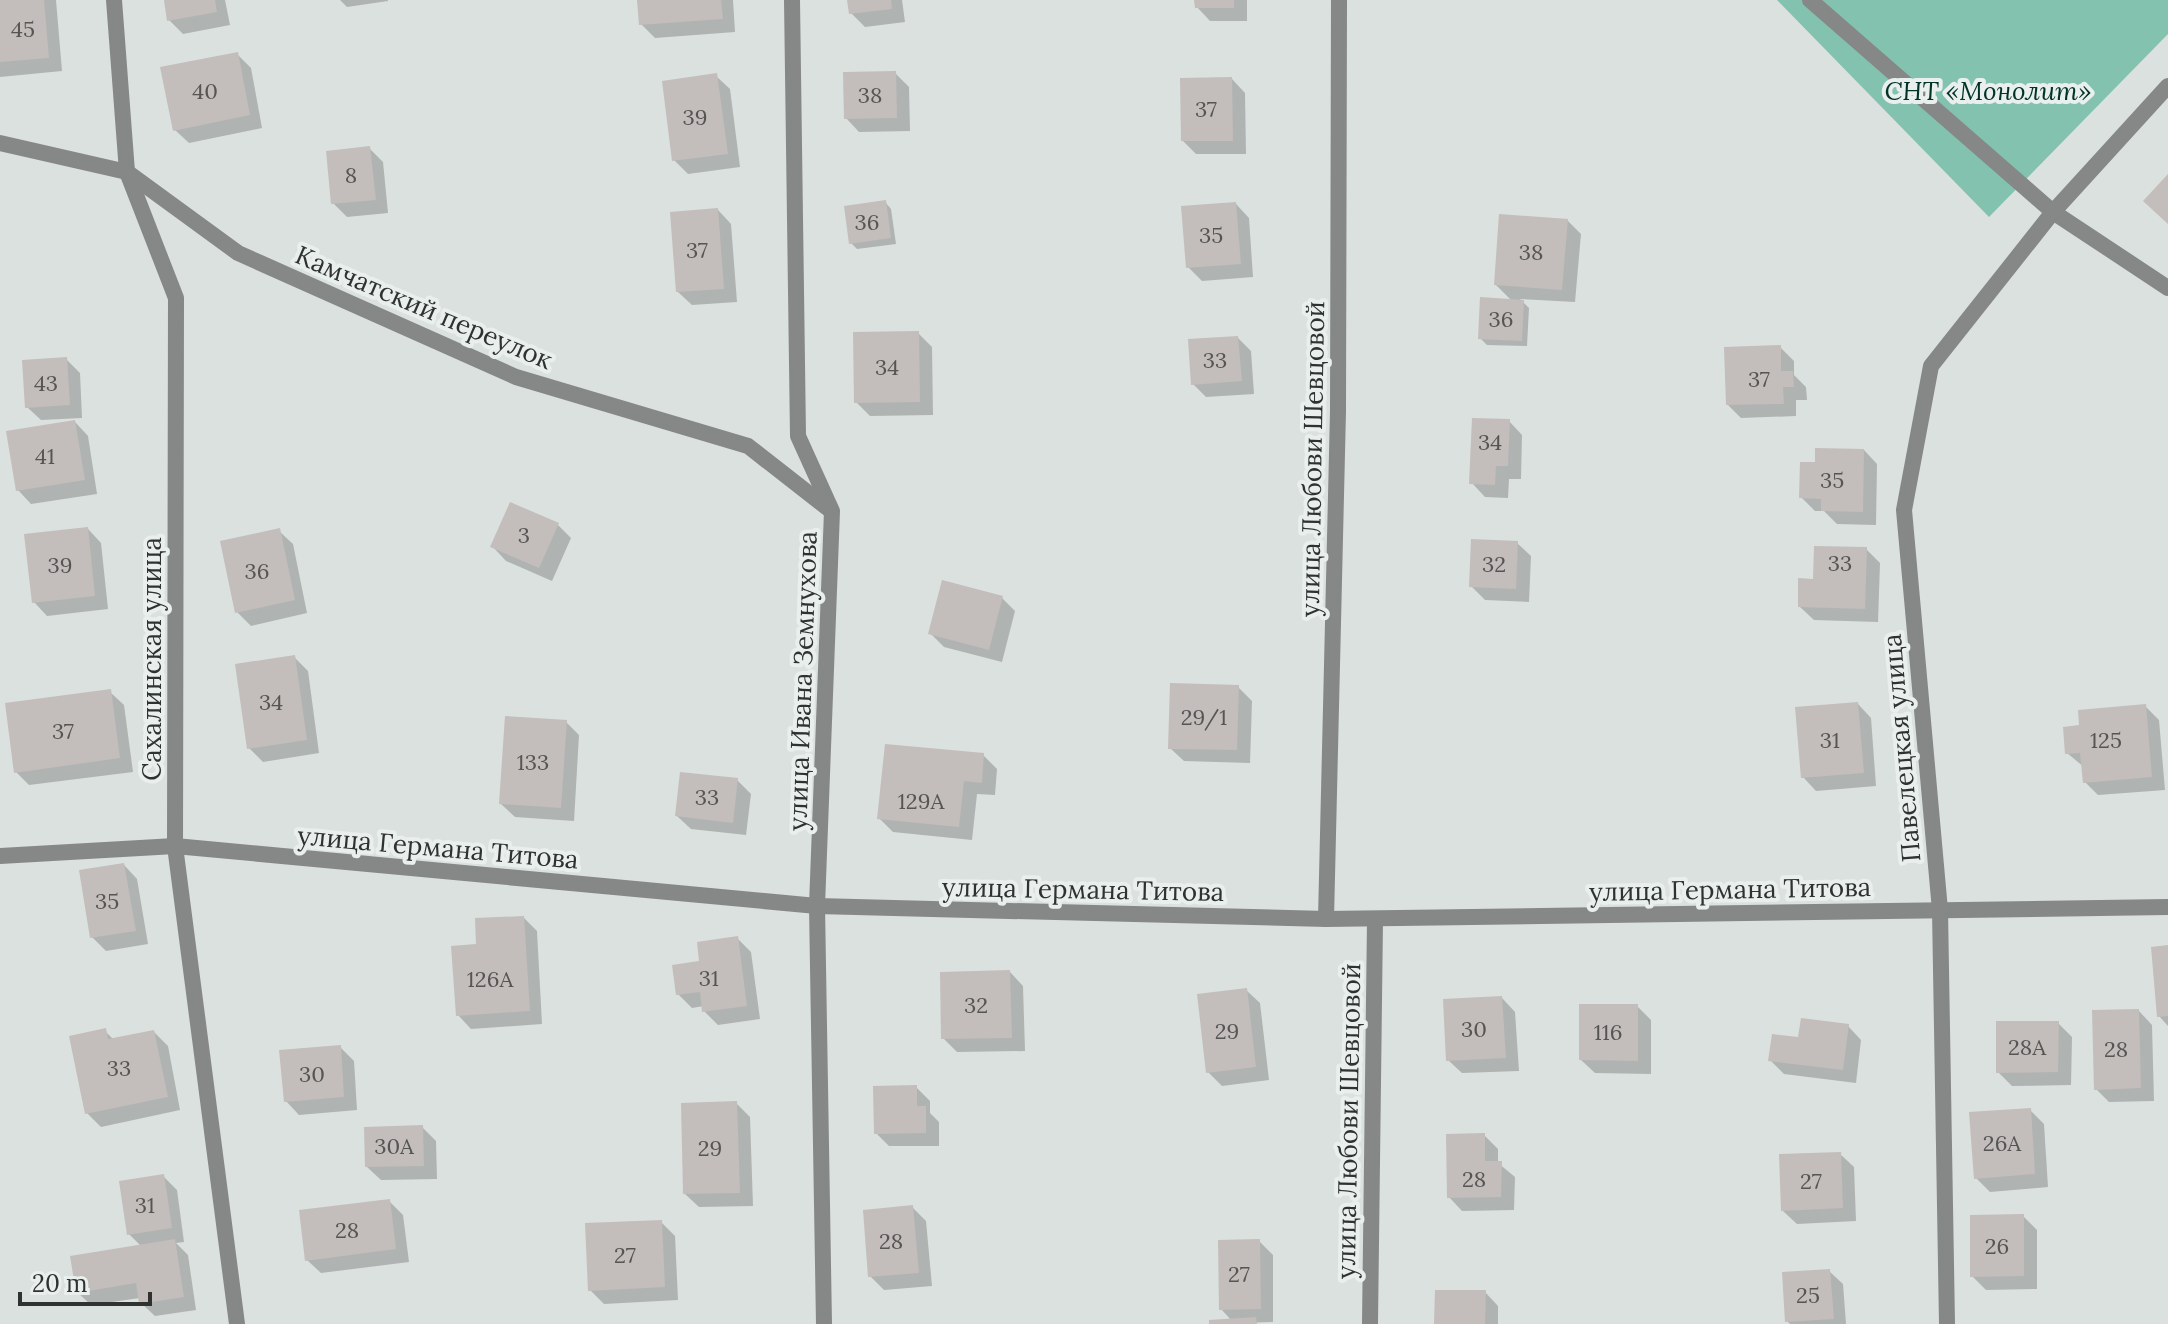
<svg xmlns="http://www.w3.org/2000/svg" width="2168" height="1324" font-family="Lora,serif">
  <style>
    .green { fill: #83c2af }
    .shadow { fill: #0003 }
    .building { fill: #c3bdbb }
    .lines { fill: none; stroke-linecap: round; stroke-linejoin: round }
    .lane { stroke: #858887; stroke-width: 16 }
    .street { stroke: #858887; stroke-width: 16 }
    .labels { text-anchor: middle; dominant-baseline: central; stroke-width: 8; stroke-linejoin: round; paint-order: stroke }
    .number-label { font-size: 22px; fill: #555554 }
    .park-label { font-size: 26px; font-style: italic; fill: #023328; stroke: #e8efec }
    .street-label { font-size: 26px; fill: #303232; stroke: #e8efec }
  </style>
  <rect width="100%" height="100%" fill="#dbe1df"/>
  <polygon class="green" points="1777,0 2168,0 2168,34 1989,217"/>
  <g class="shadow">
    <polygon points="0,0 56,0 62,71 0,77"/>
    <polygon points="166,0 225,0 230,25 183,34 169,20"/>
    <polygon points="340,0 388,0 388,1 347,7"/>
    <polygon points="639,0 733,0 735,32 655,38 641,24"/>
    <polygon points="849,0 902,0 905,22 865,27 851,13"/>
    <polygon points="1196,0 1247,0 1247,21 1210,21 1197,7"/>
    <polygon points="237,54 251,68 262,128 189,143 175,130"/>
    <polygon points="895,73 909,87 910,131 859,132 846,118"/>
    <polygon points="716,76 730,89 740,167 688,174 674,160"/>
    <polygon points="1232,79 1245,93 1246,154 1196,154 1183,141"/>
    <polygon points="369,148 383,162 388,213 347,217 333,203"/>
    <polygon points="885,202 891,209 896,244 857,249 851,243"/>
    <polygon points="1236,204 1249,218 1253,277 1202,281 1188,267"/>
    <polygon points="718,210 731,224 737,302 692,305 678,292"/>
    <polygon points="1567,220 1581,234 1575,302 1520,299 1529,308 1527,346 1487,345 1480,338 1512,301 1496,285"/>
    <polygon points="918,333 932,347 933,415 870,416 856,402"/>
    <polygon points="1238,338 1251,351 1254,394 1206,397 1193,384"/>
    <polygon points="1780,347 1794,361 1794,375 1806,387 1807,400 1796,400 1796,416 1741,418 1728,405"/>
    <polygon points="66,359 80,373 82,418 41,420 27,407"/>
    <polygon points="1509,421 1522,435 1521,479 1509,479 1508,498 1485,497 1472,483"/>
    <polygon points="75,422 88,436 97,494 31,504 18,490"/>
    <polygon points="1864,450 1877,464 1876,525 1837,524 1824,511 1815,511 1801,497 1817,464"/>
    <polygon points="557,524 571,538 552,581 506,561 493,547"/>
    <polygon points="88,529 101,543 108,609 47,616 34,602"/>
    <polygon points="279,531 293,544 307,613 251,626 237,612"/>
    <polygon points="1517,543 1531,556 1529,602 1485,600 1472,587"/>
    <polygon points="1866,549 1880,563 1878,622 1814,620 1800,607"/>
    <polygon points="1002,598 1015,611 1002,662 944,647 931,634"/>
    <polygon points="294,657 308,671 319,753 263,762 249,748"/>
    <polygon points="1238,687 1252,701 1250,763 1184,761 1170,748"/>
    <polygon points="110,692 124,705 133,772 29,785 16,772"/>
    <polygon points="1858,704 1871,718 1876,786 1816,791 1803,777"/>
    <polygon points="2145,706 2159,720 2165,790 2098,795 2085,782 2084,767 2067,753 2081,727"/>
    <polygon points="566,722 579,735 574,821 515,817 501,804"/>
    <polygon points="983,755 997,769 995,795 977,794 972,840 893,832 879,818"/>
    <polygon points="737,780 751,794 746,835 691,829 677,816"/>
    <polygon points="124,865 137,879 148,944 106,951 92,937"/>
    <polygon points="524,918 537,931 542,1024 471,1029 458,1015 478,946"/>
    <polygon points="737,938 751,952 760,1019 718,1025 704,1011 704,1006 692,1008 678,994 701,962"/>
    <polygon points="2168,947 2168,1026 2159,1016"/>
    <polygon points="1010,972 1023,986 1025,1051 957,1052 943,1038"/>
    <polygon points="1246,990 1260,1003 1269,1080 1222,1086 1208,1072"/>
    <polygon points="1502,998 1515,1012 1519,1071 1462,1073 1448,1060"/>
    <polygon points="1637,1006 1651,1020 1651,1074 1595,1073 1581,1060"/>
    <polygon points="2139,1011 2152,1025 2154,1101 2109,1102 2096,1089"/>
    <polygon points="2058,1023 2072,1037 2071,1085 2012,1086 1998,1072"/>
    <polygon points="1848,1026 1861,1040 1856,1083 1784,1074 1770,1060 1800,1039"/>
    <polygon points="105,1031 114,1040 154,1032 168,1046 180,1110 101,1127 87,1113"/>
    <polygon points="340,1047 354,1061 357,1110 299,1115 286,1101"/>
    <polygon points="916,1087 930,1101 930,1113 939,1122 939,1146 889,1146 876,1133"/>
    <polygon points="736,1103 750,1117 753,1206 699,1207 685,1194"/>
    <polygon points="2030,1110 2044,1124 2048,1187 1990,1192 1976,1178"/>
    <polygon points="422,1127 436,1141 437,1179 381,1180 367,1167"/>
    <polygon points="1484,1135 1498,1149 1498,1163 1515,1177 1514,1210 1462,1211 1449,1197"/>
    <polygon points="1840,1154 1854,1167 1856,1221 1797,1224 1783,1211"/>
    <polygon points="163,1176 177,1190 184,1242 176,1243 188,1255 196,1310 155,1316 141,1303 140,1298 91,1305 77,1292 141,1246 129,1234"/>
    <polygon points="389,1201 403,1215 409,1262 321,1273 307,1260"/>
    <polygon points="912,1207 926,1221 932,1286 884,1290 870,1276"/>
    <polygon points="2023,1216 2037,1230 2037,1289 1986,1290 1972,1276"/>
    <polygon points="661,1222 675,1236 678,1300 604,1304 590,1290"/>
    <polygon points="1259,1241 1273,1255 1273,1322 1211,1324 1232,1321 1221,1309"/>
    <polygon points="1829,1271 1843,1284 1846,1324 1790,1324 1787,1321"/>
    <polygon points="1485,1292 1498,1306 1498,1324 1436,1324"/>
  </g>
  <g class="building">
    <polygon points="0,0 44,0 49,58 0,62"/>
    <polygon points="164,0 215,0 217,12 167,21"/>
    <polygon points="637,0 721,0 723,19 639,25"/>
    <polygon points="847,0 891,0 892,9 849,14"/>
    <polygon points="1194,0 1234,0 1234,8 1195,8"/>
    <polygon points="238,52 250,115 173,131 160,67"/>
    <polygon points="896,71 897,118 844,119 843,72"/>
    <polygon points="717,73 728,154 672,161 662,81"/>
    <polygon points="1232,77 1233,141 1181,141 1180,78"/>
    <polygon points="370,146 376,200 331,204 326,151"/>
    <polygon points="2168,174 2168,224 2143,201"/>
    <polygon points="886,200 891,238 849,244 844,206"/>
    <polygon points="1236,202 1241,264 1186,268 1181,206"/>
    <polygon points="718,208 724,289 676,292 670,212"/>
    <polygon points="1499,214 1568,219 1562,290 1494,285"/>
    <polygon points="1480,297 1524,300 1522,341 1478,339"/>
    <polygon points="919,331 920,402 854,403 853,332"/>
    <polygon points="1238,336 1242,381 1191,385 1188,339"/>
    <polygon points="1781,345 1781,371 1793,371 1794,387 1783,387 1784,404 1726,405 1724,347"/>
    <polygon points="67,357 70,405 25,408 22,360"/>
    <polygon points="1472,418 1510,419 1508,466 1496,466 1495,485 1469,484"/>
    <polygon points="75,420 85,480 16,491 6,431"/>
    <polygon points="1815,448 1864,449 1863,512 1821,511 1821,499 1799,498 1800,462 1815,462"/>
    <polygon points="510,502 559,523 539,568 490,547"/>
    <polygon points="88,527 95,596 32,603 24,534"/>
    <polygon points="280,528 295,600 235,613 220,541"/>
    <polygon points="1471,539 1518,541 1516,589 1469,587"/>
    <polygon points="1814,546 1867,547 1865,609 1798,607 1798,578 1813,579"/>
    <polygon points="942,580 1003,596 989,650 928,634"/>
    <polygon points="295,655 307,740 247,749 235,664"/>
    <polygon points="1170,683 1239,685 1237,750 1168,749"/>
    <polygon points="111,689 120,758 14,773 5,703"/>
    <polygon points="1858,702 1864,773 1801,778 1795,707"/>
    <polygon points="2146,704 2152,777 2083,783 2080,753 2065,754 2063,727 2079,725 2078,710"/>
    <polygon points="505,716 567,720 561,808 499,804"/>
    <polygon points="885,744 984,753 982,783 964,781 959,827 877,819"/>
    <polygon points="680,772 738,778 733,823 675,816"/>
    <polygon points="124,863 136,931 90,938 79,870"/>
    <polygon points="524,916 530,1011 456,1016 451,946 476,944 475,918"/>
    <polygon points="738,936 747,1006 702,1012 700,992 676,995 672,965 699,961 697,942"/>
    <polygon points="2168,945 2168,1016 2157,1017 2151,947"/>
    <polygon points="1010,970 1012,1038 941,1039 940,972"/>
    <polygon points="1247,988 1256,1067 1206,1073 1197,994"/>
    <polygon points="1502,996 1506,1058 1446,1061 1443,999"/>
    <polygon points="1579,1004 1638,1004 1638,1061 1579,1060"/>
    <polygon points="2139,1009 2141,1088 2094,1090 2092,1010"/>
    <polygon points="1801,1018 1849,1024 1843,1070 1768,1061 1772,1034 1798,1037"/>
    <polygon points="1996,1021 2059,1021 2058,1072 1996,1073"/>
    <polygon points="106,1028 108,1039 154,1030 168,1097 85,1114 69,1036"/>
    <polygon points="341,1045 344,1097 284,1102 279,1050"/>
    <polygon points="917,1085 917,1106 926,1106 926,1133 874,1134 873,1086"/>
    <polygon points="737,1101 740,1193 683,1194 681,1103"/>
    <polygon points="2031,1108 2035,1174 1974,1179 1969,1112"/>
    <polygon points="423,1125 424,1166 365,1167 364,1127"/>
    <polygon points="1485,1133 1485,1161 1502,1161 1501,1197 1447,1198 1446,1134"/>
    <polygon points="1841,1152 1843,1208 1781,1211 1779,1154"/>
    <polygon points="164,1174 172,1228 127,1235 119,1181"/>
    <polygon points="390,1199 396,1249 305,1261 299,1210"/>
    <polygon points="913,1205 919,1273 868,1277 863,1210"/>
    <polygon points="2024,1214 2024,1276 1970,1277 1970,1215"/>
    <polygon points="662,1220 665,1287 588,1291 585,1223"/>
    <polygon points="175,1239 184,1297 139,1304 136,1283 76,1293 70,1256"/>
    <polygon points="1260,1239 1261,1309 1219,1310 1218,1240"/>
    <polygon points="1830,1269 1834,1319 1785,1322 1782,1272"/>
    <polygon points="1435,1290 1486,1290 1485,1324 1434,1324"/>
    <polygon points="1256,1317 1257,1324 1209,1324 1209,1320"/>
  </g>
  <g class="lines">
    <polyline class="lane" points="1810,0 2053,212"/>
    <g class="street">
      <polyline points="114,0 127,172 176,298 175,846 237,1324"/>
      <polyline points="792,0 798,436 832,511 817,906 824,1324"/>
      <polyline points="0,143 127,172 238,253 516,377 748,446 830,510"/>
      <polyline points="2053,212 2168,288"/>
      <polyline points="0,856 175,846 817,906 1326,919 2168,907"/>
      <polyline points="1326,919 1338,411 1339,0"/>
      <polyline points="1370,1324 1375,920"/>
      <polyline points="1947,1324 1940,910 1904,510 1931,366 2053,212 2168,86"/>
    </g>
  </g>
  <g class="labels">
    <g class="number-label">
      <text x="23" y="29">45</text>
      <text x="205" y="91">40</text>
      <text x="870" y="95">38</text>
      <text x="1206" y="109">37</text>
      <text x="695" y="117">39</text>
      <text x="351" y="175">8</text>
      <text x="867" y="222">36</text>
      <text x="1211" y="235">35</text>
      <text x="697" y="250">37</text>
      <text x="1531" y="252">38</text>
      <text x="1501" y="319">36</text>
      <text x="1215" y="360">33</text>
      <text x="887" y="367">34</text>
      <text x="1759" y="379">37</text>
      <text x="46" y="383">43</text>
      <text x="1490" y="442">34</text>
      <text x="45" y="456">41</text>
      <text x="1832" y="480">35</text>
      <text x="524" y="535">3</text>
      <text x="1840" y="563">33</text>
      <text x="1494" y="564">32</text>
      <text x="60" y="565">39</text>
      <text x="257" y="571">36</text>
      <text x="271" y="702">34</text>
      <text x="1204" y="717">29/1</text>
      <text x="63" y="731">37</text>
      <text x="1830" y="740">31</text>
      <text x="2106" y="740">125</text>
      <text x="533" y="762">133</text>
      <text x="707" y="797">33</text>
      <text x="921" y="801">129А</text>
      <text x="107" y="901">35</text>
      <text x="709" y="978">31</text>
      <text x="490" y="979">126А</text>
      <text x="976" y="1005">32</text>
      <text x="1474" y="1029">30</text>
      <text x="1227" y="1031">29</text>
      <text x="1608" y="1032">116</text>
      <text x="2027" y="1047">28А</text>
      <text x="2116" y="1049">28</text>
      <text x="119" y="1068">33</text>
      <text x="312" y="1074">30</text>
      <text x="2002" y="1143">26А</text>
      <text x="394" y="1146">30А</text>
      <text x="710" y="1148">29</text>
      <text x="1474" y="1179">28</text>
      <text x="1811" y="1181">27</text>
      <text x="145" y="1205">31</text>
      <text x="347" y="1230">28</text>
      <text x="891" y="1241">28</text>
      <text x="1997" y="1246">26</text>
      <text x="625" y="1255">27</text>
      <text x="1239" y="1274">27</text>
      <text x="1808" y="1295">25</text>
    </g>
    <g class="park-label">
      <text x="1988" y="90">СНТ «Монолит»</text>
    </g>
    <g class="street-label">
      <text transform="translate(424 307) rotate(23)">Камчатский переулок</text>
      <text transform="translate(1312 459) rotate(-89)">улица Любови Шевцовой</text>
      <text transform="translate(151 659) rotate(-90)">Сахалинская улица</text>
      <text transform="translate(802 681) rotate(-88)">улица Ивана Земнухова</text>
      <text transform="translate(1901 748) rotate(-95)">Павелецкая улица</text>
      <text transform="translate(438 847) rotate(5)">улица Германа Титова</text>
      <text transform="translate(1083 889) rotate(1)">улица Германа Титова</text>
      <text transform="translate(1730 889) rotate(-1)">улица Германа Титова</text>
      <text transform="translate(1348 1121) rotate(-89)">улица Любови Шевцовой</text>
    </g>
  </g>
  <path d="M20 1292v12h130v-12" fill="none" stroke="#303232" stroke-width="4"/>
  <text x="32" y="1292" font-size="24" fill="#303232" stroke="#e8efec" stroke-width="6" paint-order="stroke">20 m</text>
</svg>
